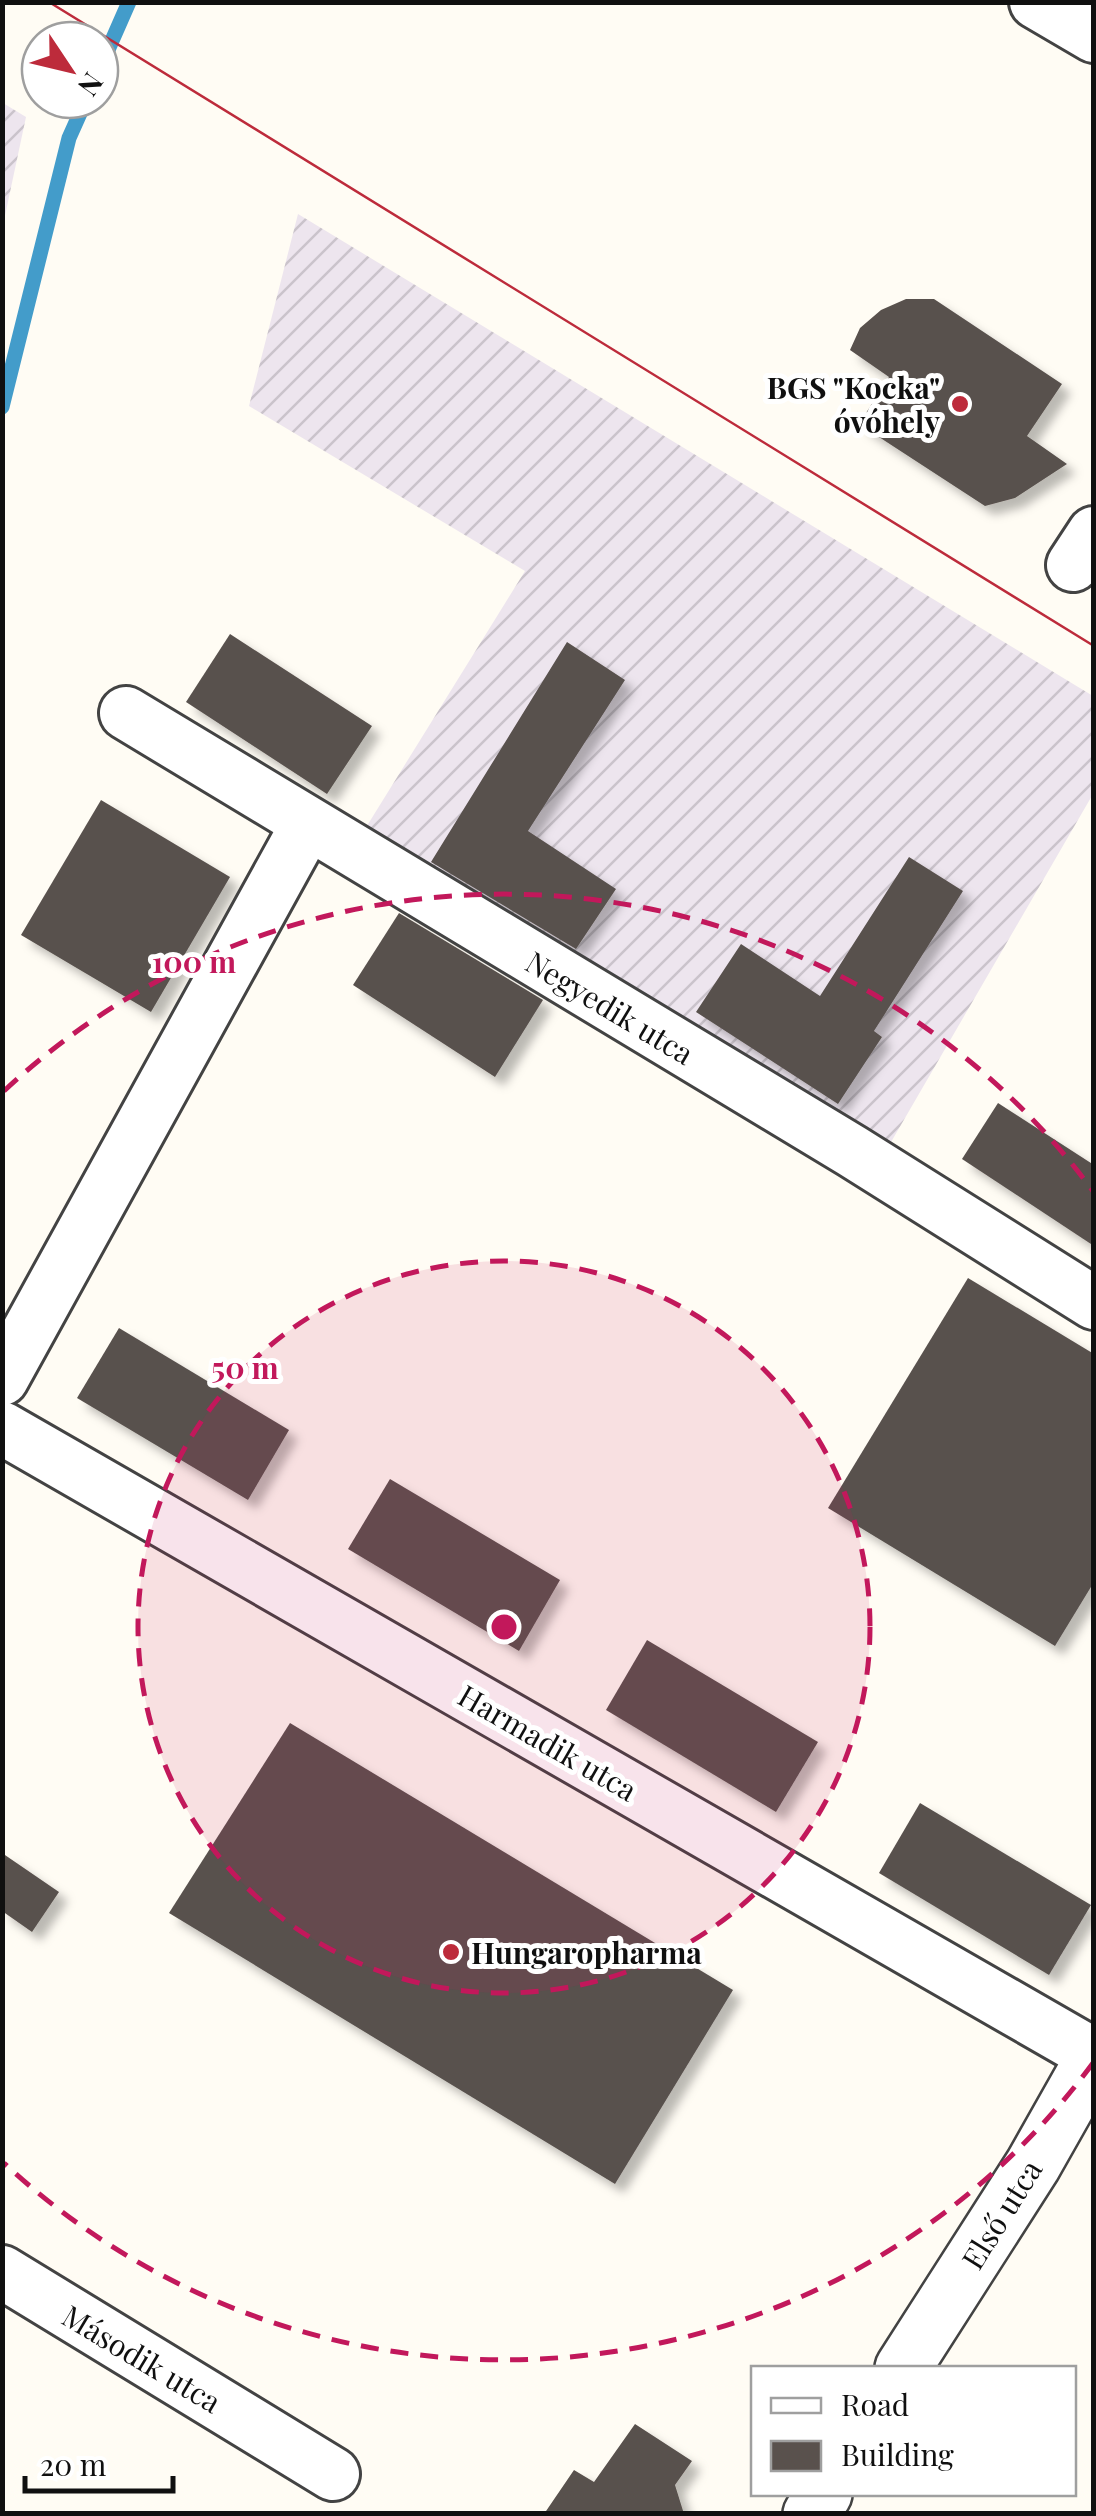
<svg xmlns="http://www.w3.org/2000/svg" width="1096" height="2516" font-family="'Playfair Display',serif">
  <style>
    .industrial { fill: url(#industrial-furrows) }
    .lines { fill: none; stroke-linecap: round; stroke-linejoin: round }
    .stream { stroke: #439cca; stroke-width: 15 }
    .building { fill: #59514d; filter: url(#shadow) }
    .minor-casing { stroke: #434343; stroke-width: 58 }
    .tertiary-casing { stroke: #434343; stroke-width: 60 }
    .minor { stroke: #fff; stroke-width: 52 }
    .tertiary { stroke: #fff; stroke-width: 55 }
    .tram { stroke: #bd2b3b; stroke-width: 2.5 }
    .ring { fill: none; stroke: #c2185b; stroke-width: 5; stroke-dasharray: 18 12 }
    .poi-dot { fill: #bd2b3b; stroke: #fff; stroke-width: 4 }
    .labels { text-anchor: middle; dominant-baseline: central; stroke-width: 10; stroke-linejoin: round; paint-order: stroke }
    .poi-label { font-size: 30px; font-weight: bold; fill: #101010; stroke: #fff; text-anchor: end }
    .street-label { font-size: 30px; fill: #101010; stroke: #fff }
    .centre { fill: #c2185b; stroke: #fff; stroke-width: 5 }
    .ring-label { font-size: 30px; text-anchor: middle; font-weight: bold; fill: #c2185b; stroke: #fff; stroke-width: 10; stroke-linejoin: round; paint-order: stroke }
  </style>
  <defs>
    <pattern id="industrial-furrows" width="10" height="10" patternUnits="userSpaceOnUse" patternTransform="scale(2.5)"><rect width="10" height="10" fill="#ede5ee"/><path d="M-1 1l2-2M0 10L10 0M9 11l2-2" fill="none" stroke="#cac3cb"/></pattern>
    <filter id="shadow"><feDropShadow dx="9" dy="9" stdDeviation="5" flood-color="#0004"/></filter>
  </defs>
  <rect width="100%" height="100%" fill="#fffcf4"/>
  <g class="industrial">
    <polygon points="3,103 26,117 3,225"/>
    <polygon points="298,214 1093,696 1093,794 887,1149 365,829 525,571 249,406"/>
  </g>
  <g class="lines">
    <g class="stream">
      <polyline points="100,68 129,2"/>
      <polyline points="2,407 69,138 86,100"/>
    </g>
  </g>
  <g class="building">
    <polygon points="906,299 934,299 1062,384 1027,436 1067,464 1015,498 985,506 859,424 889,377 850,350 860,328 881,310"/>
    <polygon points="230,634 372,726 327,794 186,702"/>
    <polygon points="567,642 625,680 528,831 616,889 576,949 431,862"/>
    <polygon points="101,800 230,877 151,1012 21,935"/>
    <polygon points="909,857 963,891 874,1031 882,1037 838,1104 696,1012 741,944 820,996"/>
    <polygon points="399,913 543,1000 495,1077 353,985"/>
    <polygon points="998,1103 1094,1165 1094,1246 962,1159"/>
    <polygon points="968,1278 1094,1354 1094,1582 1055,1646 828,1508"/>
    <polygon points="119,1328 289,1430 248,1500 77,1398"/>
    <polygon points="390,1479 560,1580 519,1651 348,1549"/>
    <polygon points="647,1640 818,1742 776,1812 606,1710"/>
    <polygon points="290,1723 733,1990 615,2184 169,1913"/>
    <polygon points="920,1803 1091,1905 1049,1975 879,1873"/>
    <polygon points="2,1853 59,1892 32,1932 2,1911"/>
    <polygon points="635,2424 692,2461 675,2485 684,2514 544,2514 574,2470 594,2482"/>
  </g>
  <g class="lines">
    <g class="minor-casing">
      <g id="minor">
        <polyline points="1036,2 1094,36"/>
        <polyline points="1073,565 1094,533"/>
        <polyline points="126,713 852,1151 1094,1303"/>
        <polyline points="2,1379 307,825"/>
        <polyline points="2,1428 1094,2055"/>
        <polyline points="2,2272 333,2474"/>
      </g>
    </g>
    <g class="tertiary-casing">
      <g id="tertiary">
        <polyline points="903,2368 1033,2165 1094,2057"/>
        <polyline points="811,2514 824,2494"/>
      </g>
    </g>
    <use href="#minor" class="minor"/>
    <use href="#tertiary" class="tertiary"/>
    <polyline class="tram" points="49,2 1094,646"/>
  </g>
  <circle cx="504" cy="1627" r="366" fill="#c2185b" fill-opacity=".12"/>
  <g class="ring">
    <circle cx="504" cy="1627" r="366"/>
    <path d="M1093 2063A733 733 0 0 1 4 2163M4 1091A733 733 0 0 1 1093 1191"/>
  </g>
  <g class="poi-dot">
    <circle cx="960" cy="404" r="10"/>
    <circle cx="451" cy="1952" r="10"/>
  </g>
  <g class="labels">
    <g class="poi-label">
      <text x="940" y="387">BGS "Kocka"<tspan x="940" dy="34">óvóhely</tspan></text>
      <text x="471" y="1952" text-anchor="start">Hungaropharma</text>
    </g>
    <g class="street-label">
      <text transform="translate(610 1007) rotate(31)">Negyedik utca</text>
      <text transform="translate(548 1742) rotate(30)">Harmadik utca</text>
      <text transform="translate(1001 2214) rotate(-58)">Első utca</text>
      <text transform="translate(142 2358) rotate(31)">Második utca</text>
    </g>
  </g>
  <circle cx="504" cy="1627" r="15" class="centre"/>
  <g class="ring-label">
    <text x="194" y="973">100 m</text>
    <text x="245" y="1379">50 m</text>
  </g>
  <rect width="1096" height="2516" fill="none" stroke="#101010" stroke-width="10"/>
  <rect x="751" y="2366" width="325" height="130" fill="#ffffff" stroke="#9f9f9f" stroke-width="2.5"/>
  <rect x="771" y="2398" width="50" height="15" fill="#ffffff" stroke="#9f9f9f" stroke-width="2.5"/>
  <text x="841" y="2416" font-size="30" fill="#101010">Road</text>
  <rect x="771" y="2441" width="50" height="30" fill="#59514d" stroke="#9f9f9f" stroke-width="2.5"/>
  <text x="841" y="2466" font-size="30" fill="#101010">Building</text>
  <g transform="translate(70 70) rotate(125)"><circle r="48" fill="#ffffff" stroke="#9f9f9f" stroke-width="2.5"/>
  <path d="M0-8L18 38L0 25L-18 38Z" fill="#bd2b3b"/>
  <text y="-15" font-size="28" font-weight="bold" text-anchor="middle" fill="#101010">N</text>
  </g>
  <path d="M25 2476v15h148v-15" fill="none" stroke="#101010" stroke-width="5"/>
  <text x="40" y="2476" font-size="30" fill="#101010" stroke="#ffffff" stroke-width="8" paint-order="stroke">20 m</text>
</svg>
